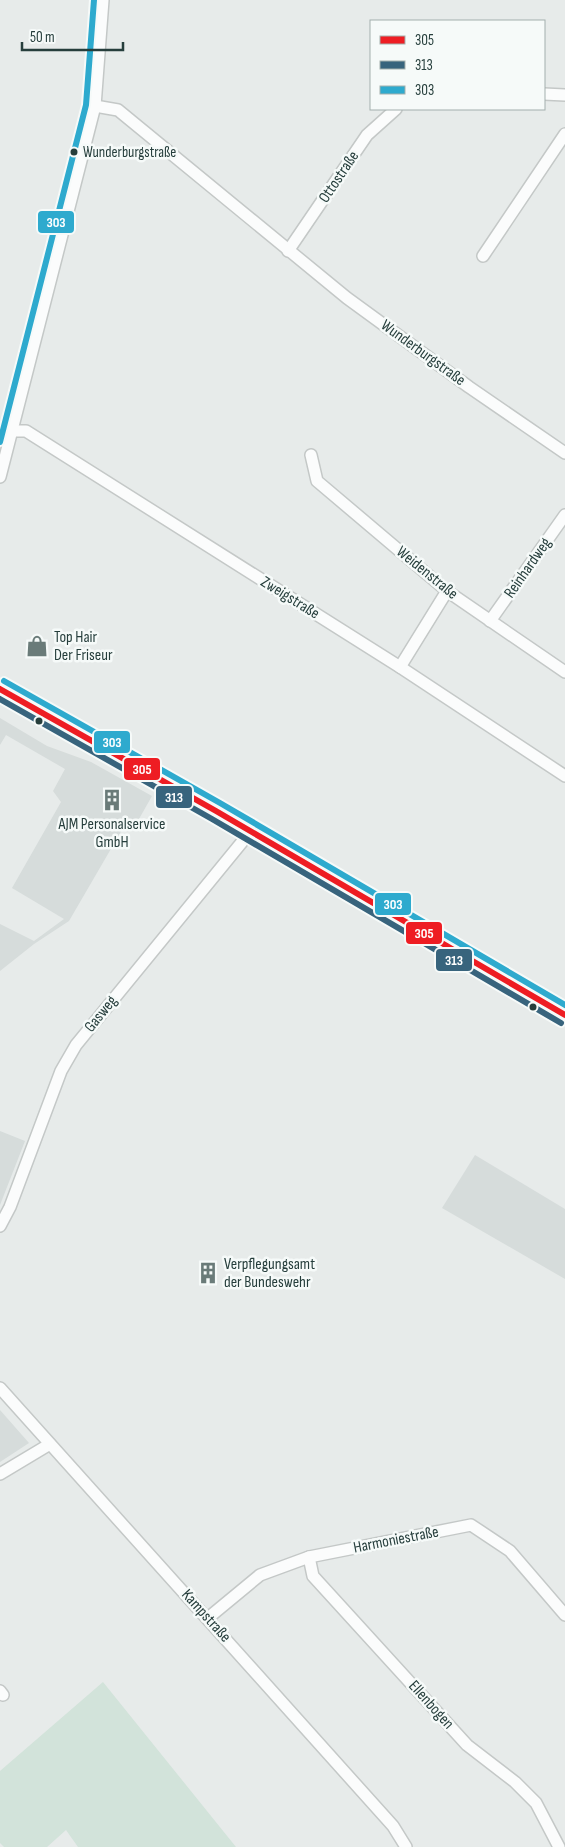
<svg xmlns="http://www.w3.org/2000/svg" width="565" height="1847" font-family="'Sofia Sans Condensed',sans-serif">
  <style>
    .built { fill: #d6dcdb }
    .green { fill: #d2e3da }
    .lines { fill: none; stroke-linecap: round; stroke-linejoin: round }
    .minor-casing { stroke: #c4c8c7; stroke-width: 14 }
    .tertiary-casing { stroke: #c4c8c7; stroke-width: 16 }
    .minor { stroke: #fbfcfc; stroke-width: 11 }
    .tertiary { stroke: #fbfcfc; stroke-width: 14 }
    .bus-1-casing { stroke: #f6faf9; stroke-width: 10 }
    .bus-2-casing { stroke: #f6faf9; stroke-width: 10 }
    .bus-3-casing { stroke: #f6faf9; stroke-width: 10 }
    .bus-1 { stroke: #ee1d23; stroke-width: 6 }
    .bus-2 { stroke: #38647d; stroke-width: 6 }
    .bus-3 { stroke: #2eaace; stroke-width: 6 }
    .bus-dot { fill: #263e3c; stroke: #f6faf9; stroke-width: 2 }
    .labels { text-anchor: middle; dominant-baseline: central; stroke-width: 5; stroke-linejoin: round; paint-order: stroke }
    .bus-label { font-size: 15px; fill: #263e3c; stroke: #f6faf9; text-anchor: start }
    .street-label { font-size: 16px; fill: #263e3c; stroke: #f6faf9 }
    .poi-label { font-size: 16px; fill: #263e3c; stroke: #f6faf9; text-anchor: start }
    .line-badge { stroke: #f6faf9; stroke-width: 2 }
    .badge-label { font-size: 14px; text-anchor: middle; font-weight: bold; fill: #fff }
  </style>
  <rect width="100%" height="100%" fill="#e7ebea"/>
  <g class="built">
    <polygon points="0,718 47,746 91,762 152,796 135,826 126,823 69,921 34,944 0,971 0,924 34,941 64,919 12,888 61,802 53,791 65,769 6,735 0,745"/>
    <polygon points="0,1131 25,1141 0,1205"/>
    <polygon points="475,1155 565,1209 565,1279 442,1208"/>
    <polygon points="0,1410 29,1443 0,1462"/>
  </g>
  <polygon class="green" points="103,1682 236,1847 78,1847 66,1830 47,1847 4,1847 0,1843 0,1771"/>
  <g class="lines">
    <g class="minor-casing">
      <g id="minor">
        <polyline points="544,94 565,95"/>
        <polyline points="95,106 118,110 347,298 469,387 565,453"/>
        <polyline points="288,251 367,135 396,109"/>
        <polyline points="483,256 565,134"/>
        <polyline points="11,431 26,431 400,667 565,776"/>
        <polyline points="311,455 317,481 447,591 565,672"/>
        <polyline points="0,477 95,106 103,0"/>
        <polyline points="490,621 565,515"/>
        <polyline points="400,667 447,591"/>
        <polyline points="0,1226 10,1207 61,1071 76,1045 242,842 249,830"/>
        <polyline points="0,1388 393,1826 406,1847"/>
        <polyline points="0,1474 50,1444"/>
        <polyline points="309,1557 313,1576 467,1745 515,1782 536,1803 559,1847"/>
        <polyline points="208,1618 260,1575 309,1557 471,1525 510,1551 565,1615"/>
        <polyline points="0,1691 3,1695"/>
      </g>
    </g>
    <g class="tertiary-casing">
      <polyline id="tertiary" points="0,689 216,811 565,1015"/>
    </g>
    <use href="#minor" class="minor"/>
    <use href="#tertiary" class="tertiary"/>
    <g class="bus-1-casing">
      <polyline id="bus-1" points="0,689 216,811 565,1015"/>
    </g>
    <g class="bus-2-casing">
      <polyline id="bus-2" points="0,699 212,819 561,1023"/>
    </g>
    <g class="bus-3-casing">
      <g id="bus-3">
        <polyline points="0,442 86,105 94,0"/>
        <polyline points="4,681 220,803 565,1005"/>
      </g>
    </g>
    <use href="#bus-1" class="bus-1"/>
    <use href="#bus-2" class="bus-2"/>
    <use href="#bus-3" class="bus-3"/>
  </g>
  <defs>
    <g id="shop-bare" transform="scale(1.725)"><path d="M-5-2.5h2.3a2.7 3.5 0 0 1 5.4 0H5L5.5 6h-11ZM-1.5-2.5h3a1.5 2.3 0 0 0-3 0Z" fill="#6a7b79" stroke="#f6faf9" stroke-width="2.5" paint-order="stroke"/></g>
    <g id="building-bare" transform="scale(1.725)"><path d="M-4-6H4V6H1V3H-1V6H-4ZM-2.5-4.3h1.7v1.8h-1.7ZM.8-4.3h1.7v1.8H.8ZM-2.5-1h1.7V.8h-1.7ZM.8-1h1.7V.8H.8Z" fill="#6a7b79" stroke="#f6faf9" stroke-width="2.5" paint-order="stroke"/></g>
  </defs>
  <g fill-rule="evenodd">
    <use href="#shop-bare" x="37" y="646"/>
    <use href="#building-bare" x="112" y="800"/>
    <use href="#building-bare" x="208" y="1273"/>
  </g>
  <g class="bus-dot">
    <circle cx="74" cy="152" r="4.5"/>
    <circle cx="39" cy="721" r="4.5"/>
    <circle cx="533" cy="1007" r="4.5"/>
  </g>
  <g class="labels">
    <g class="bus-label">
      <text x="83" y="152">Wunderburgstraße</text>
    </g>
    <g class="street-label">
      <text transform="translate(339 177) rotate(-56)">Ottostraße</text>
      <text transform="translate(423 353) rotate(36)">Wunderburgstraße</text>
      <text transform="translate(528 568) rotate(-55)">Reinhardweg</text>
      <text transform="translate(427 573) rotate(39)">Weidenstraße</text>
      <text transform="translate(290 598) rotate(32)">Zweigstraße</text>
      <text transform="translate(101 1014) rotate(-51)">Gasweg</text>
      <text transform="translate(396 1540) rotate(-11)">Harmoniestraße</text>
      <text transform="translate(206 1616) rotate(48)">Kampstraße</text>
      <text transform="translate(431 1705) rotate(48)">Ellenbogen</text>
    </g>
    <g class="poi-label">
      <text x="54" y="637">Top Hair<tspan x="54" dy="18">Der Friseur</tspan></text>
      <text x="112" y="824" text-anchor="middle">AJM Personalservice<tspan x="112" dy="18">GmbH</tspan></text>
      <text x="224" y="1264">Verpflegungsamt<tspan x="224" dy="18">der Bundeswehr</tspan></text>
    </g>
  </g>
  <g class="line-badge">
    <rect x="37" y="210" width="38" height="24" rx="5" fill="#2eaace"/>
    <rect x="93" y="730" width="38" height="24" rx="5" fill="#2eaace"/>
    <rect x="123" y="757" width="38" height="24" rx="5" fill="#ee1d23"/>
    <rect x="155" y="785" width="38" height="24" rx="5" fill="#38647d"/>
    <rect x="374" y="892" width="38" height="24" rx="5" fill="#2eaace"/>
    <rect x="405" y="921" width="38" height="24" rx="5" fill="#ee1d23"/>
    <rect x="435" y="948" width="38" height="24" rx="5" fill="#38647d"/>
  </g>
  <g class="badge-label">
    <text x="56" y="227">303</text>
    <text x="112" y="747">303</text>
    <text x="142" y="774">305</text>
    <text x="174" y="802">313</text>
    <text x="393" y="909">303</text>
    <text x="424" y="938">305</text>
    <text x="454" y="965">313</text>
  </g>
  <rect x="370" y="20" width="175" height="90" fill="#f6faf9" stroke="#a3afad"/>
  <rect x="380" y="36" width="25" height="8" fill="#ee1d23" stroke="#a3afad"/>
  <text x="415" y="45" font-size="15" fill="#263e3c">305</text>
  <rect x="380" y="61" width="25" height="8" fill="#38647d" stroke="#a3afad"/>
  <text x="415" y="70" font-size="15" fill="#263e3c">313</text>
  <rect x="380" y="86" width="25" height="8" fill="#2eaace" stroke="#a3afad"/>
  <text x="415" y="95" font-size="15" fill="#263e3c">303</text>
  <path d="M22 42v8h101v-8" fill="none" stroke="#263e3c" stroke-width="2.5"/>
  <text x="30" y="42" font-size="15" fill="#263e3c" stroke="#f6faf9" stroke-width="4" paint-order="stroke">50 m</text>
</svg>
